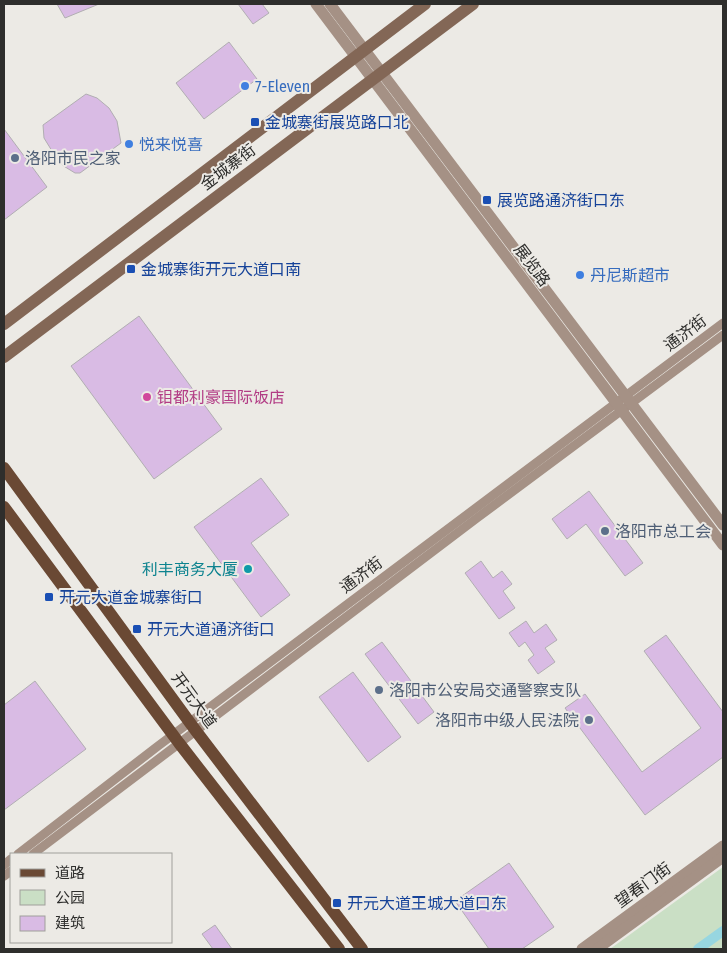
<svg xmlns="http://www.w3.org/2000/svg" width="727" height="953" font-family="'Fira Sans Condensed','Noto Sans SC',sans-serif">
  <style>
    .green { fill: #cadfc5 }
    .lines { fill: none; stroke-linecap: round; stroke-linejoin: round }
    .canal { stroke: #97d6e0; stroke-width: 10 }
    .building { fill: #d9bbe4; stroke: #b1aeb2 }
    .minor { stroke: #a59185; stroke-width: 9 }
    .tertiary { stroke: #a59185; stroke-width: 11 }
    .secondary { stroke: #836756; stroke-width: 12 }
    .primary { stroke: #6a4934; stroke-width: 12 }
    .shop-dot { fill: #3f7fe0; stroke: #eceae5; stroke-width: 2 }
    .transit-dot { fill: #1a4fb4; stroke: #eceae5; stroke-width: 2 }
    .service-dot { fill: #5c6f8a; stroke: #eceae5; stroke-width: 2 }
    .hotel-dot { fill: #d1479c; stroke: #eceae5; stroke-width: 2 }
    .culture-dot { fill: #0f9aa8; stroke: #eceae5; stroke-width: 2 }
    .labels { text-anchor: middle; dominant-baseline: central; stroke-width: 4; stroke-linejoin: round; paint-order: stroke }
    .shop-label { font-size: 16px; fill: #366cbe; stroke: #eceae5; text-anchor: start }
    .transit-label { font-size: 16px; fill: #164399; stroke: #eceae5; text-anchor: start }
    .service-label { font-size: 16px; fill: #4e5e75; stroke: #eceae5; text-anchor: start }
    .street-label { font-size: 16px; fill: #2e2e2c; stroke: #eceae5 }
    .hotel-label { font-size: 16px; fill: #b23c85; stroke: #eceae5; text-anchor: start }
    .culture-label { font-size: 16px; fill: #0d838f; stroke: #eceae5; text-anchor: end }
  </style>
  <rect width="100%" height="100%" fill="#eceae5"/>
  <polygon class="green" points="723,867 723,949 610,949"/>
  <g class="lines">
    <polyline class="canal" points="698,949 723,931"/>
  </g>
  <g class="building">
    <polygon points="57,4 99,4 65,18"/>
    <polygon points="238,4 262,4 269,13 253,24"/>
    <polygon points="229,42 257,79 204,119 176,83"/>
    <polygon points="86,94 97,98 109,108 117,121 121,143 80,173 75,173 62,165 52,151 44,138 43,125"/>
    <polygon points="4,129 47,187 4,220"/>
    <polygon points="139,316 222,429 154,479 71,366"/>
    <polygon points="261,478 289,515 251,543 290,595 261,617 194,527"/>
    <polygon points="589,491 643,563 625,576 586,524 567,539 552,519"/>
    <polygon points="481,561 493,578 502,571 512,584 503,591 515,608 499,619 465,573"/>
    <polygon points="526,621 534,633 546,624 557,640 545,648 555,662 538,674 528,660 534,655 525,642 519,647 509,633"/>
    <polygon points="666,635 723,712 723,757 645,815 565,708 585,694 642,772 701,728 644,651"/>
    <polygon points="382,642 434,712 418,724 365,654"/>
    <polygon points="353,672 401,737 368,762 319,697"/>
    <polygon points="35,681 86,749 4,810 4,705"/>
    <polygon points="509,863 554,927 522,949 489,949 455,901"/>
    <polygon points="215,925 232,949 213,949 202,934"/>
  </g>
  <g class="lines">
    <g class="minor">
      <polyline points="18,854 158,746 723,323"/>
      <polyline points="33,854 477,518 723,335"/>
      <polyline points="4,865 11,859"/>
      <polyline points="4,876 11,871"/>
    </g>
    <g class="tertiary">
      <polyline points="316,4 723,545"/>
      <polyline points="330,4 723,525"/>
      <polyline points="582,949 723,846"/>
      <polyline points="597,949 723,857"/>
    </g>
    <g class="secondary">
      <polyline points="4,324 425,4"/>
      <polyline points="4,357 473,4"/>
    </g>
    <g class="primary">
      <polyline points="4,468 196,731 362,949"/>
      <polyline points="4,507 179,743 339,949"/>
    </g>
  </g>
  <g class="shop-dot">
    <circle cx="245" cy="86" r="5"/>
    <circle cx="129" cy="144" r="5"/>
    <circle cx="580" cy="275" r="5"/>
  </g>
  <g class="transit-dot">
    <rect x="250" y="117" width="10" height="10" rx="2.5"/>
    <rect x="482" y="195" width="10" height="10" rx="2.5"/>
    <rect x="126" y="264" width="10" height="10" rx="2.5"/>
    <rect x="44" y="592" width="10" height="10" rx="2.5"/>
    <rect x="132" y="624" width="10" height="10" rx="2.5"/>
    <rect x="332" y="898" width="10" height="10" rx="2.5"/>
  </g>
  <g class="service-dot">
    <circle cx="15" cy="158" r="5"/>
    <circle cx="605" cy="531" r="5"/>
    <circle cx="379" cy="690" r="5"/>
    <circle cx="589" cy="720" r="5"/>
  </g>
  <circle class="hotel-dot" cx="147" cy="397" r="5"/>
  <circle class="culture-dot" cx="248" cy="569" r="5"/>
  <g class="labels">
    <g class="shop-label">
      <text x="255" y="86">7-Eleven</text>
      <text x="139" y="144">悦来悦喜</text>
      <text x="590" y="275">丹尼斯超市</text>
    </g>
    <g class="transit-label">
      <text x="265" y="122">金城寨街展览路口北</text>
      <text x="497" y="200">展览路通济街口东</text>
      <text x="141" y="269">金城寨街开元大道口南</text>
      <text x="59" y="597">开元大道金城寨街口</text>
      <text x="147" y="629">开元大道通济街口</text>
      <text x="347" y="903">开元大道王城大道口东</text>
    </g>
    <g class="service-label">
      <text x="25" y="158">洛阳市民之家</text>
      <text x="615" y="531">洛阳市总工会</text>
      <text x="389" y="690">洛阳市公安局交通警察支队</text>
      <text x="579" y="720" text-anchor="end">洛阳市中级人民法院</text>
    </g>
    <g class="street-label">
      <text transform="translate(228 167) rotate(-37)">金城寨街</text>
      <text transform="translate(532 265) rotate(53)">展览路</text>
      <text transform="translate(685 333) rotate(-37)">通济街</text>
      <text transform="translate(361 575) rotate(-37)">通济街</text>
      <text transform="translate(194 700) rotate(54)">开元大道</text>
      <text transform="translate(643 885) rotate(-36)">望春门街</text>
    </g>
    <g class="hotel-label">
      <text x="157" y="397">钼都利豪国际饭店</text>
    </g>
    <g class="culture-label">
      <text x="238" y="569">利丰商务大厦</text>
    </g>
  </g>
  <rect width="727" height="953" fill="none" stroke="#2e2e2c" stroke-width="10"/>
  <rect x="10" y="853" width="162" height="90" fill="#eceae5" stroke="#a09f9b"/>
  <rect x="20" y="869" width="25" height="8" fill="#6a4934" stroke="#a09f9b"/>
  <text x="55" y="878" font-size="15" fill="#2e2e2c">道路</text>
  <rect x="20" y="890" width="25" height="15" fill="#cadfc5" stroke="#a09f9b"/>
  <text x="55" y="903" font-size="15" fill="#2e2e2c">公园</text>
  <rect x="20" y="916" width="25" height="15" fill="#d9bbe4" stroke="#a09f9b"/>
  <text x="55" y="928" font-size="15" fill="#2e2e2c">建筑</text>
</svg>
